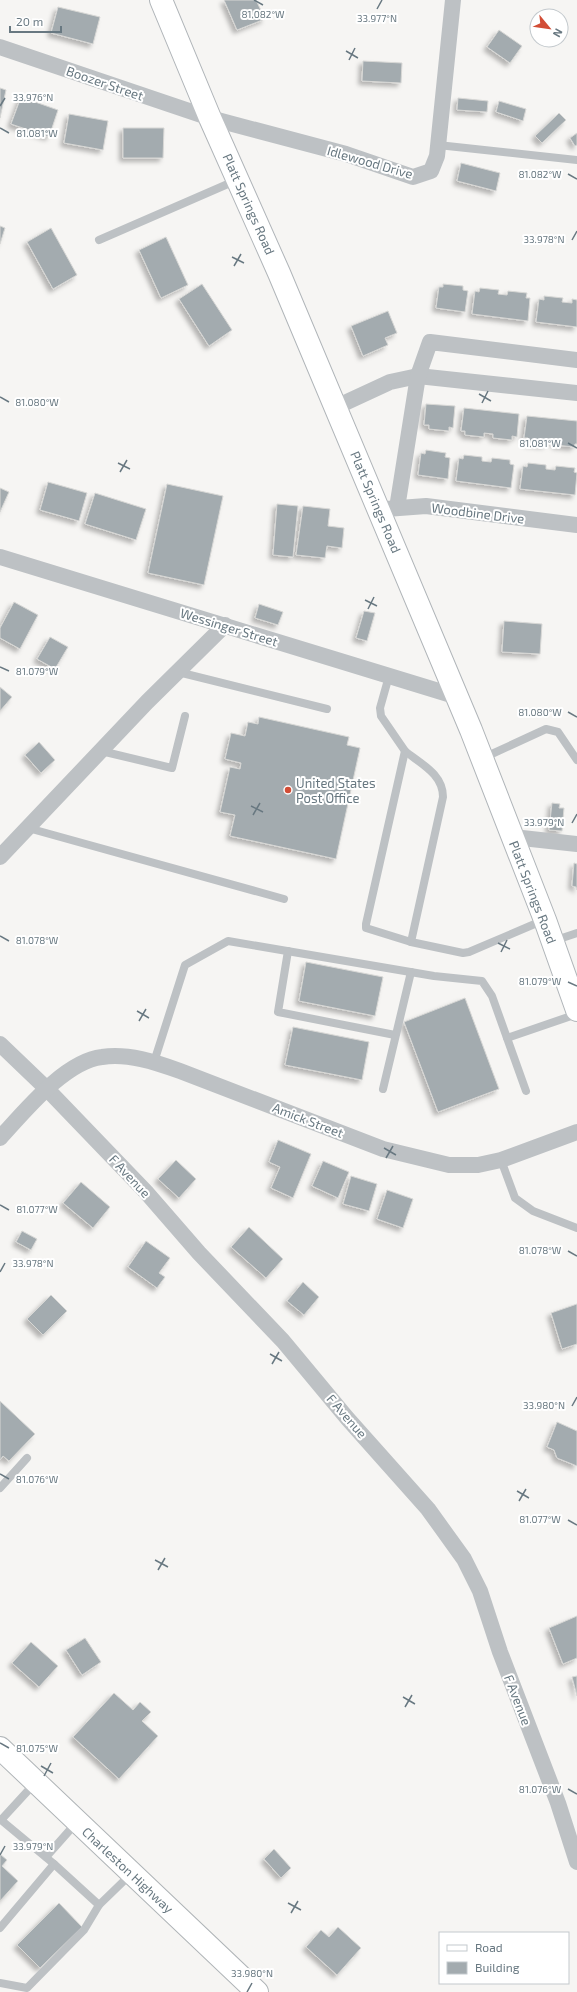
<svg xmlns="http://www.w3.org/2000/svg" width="577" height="1992" font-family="'Exo 2',sans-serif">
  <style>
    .building { fill: #a3abaf; stroke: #d7d7d5; filter: url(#shadow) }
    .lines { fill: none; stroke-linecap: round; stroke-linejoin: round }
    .secondary-casing { stroke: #b0b5b9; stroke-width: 24 }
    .primary-casing { stroke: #afb4b7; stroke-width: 24 }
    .lane { stroke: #bdc1c4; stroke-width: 8 }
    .street { stroke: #bdc1c4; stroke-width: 16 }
    .secondary { stroke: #fff; stroke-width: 22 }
    .primary { stroke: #fff; stroke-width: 22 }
    .ticks { fill: none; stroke: #687881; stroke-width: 1.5 }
    .poi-dot { fill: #d24d36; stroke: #fff; stroke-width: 1.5 }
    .labels { text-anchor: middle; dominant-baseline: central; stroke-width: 4; stroke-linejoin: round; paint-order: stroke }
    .street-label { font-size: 13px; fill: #687881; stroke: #fff }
    .poi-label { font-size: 13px; fill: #687881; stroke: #fff; text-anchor: start }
    .ticks-label { font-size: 10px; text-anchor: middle; fill: #687881; stroke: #fff; stroke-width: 4; stroke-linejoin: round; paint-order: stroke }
  </style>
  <defs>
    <filter id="shadow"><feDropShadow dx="-3.5" dy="3.5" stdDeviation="2" flood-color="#0004"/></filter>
  </defs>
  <rect width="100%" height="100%" fill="#f6f5f3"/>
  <g class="building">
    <polygon points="224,0 256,0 265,19 237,30"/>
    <polygon points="58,7 100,17 93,44 51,33"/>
    <polygon points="499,30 522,46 510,63 487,47"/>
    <polygon points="363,61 402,63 401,83 362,81"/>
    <polygon points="0,88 6,90 0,118"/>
    <polygon points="21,97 58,110 49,137 11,124"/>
    <polygon points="458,98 488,101 487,112 457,110"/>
    <polygon points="499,101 526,109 523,121 496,112"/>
    <polygon points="559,113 566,120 542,143 535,136"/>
    <polygon points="69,114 108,121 103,150 64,143"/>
    <polygon points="123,128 164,128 163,158 123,158"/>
    <polygon points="577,133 577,145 575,146 570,138"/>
    <polygon points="461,163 500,173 496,191 457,181"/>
    <polygon points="0,226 5,228 0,244"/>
    <polygon points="51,228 77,275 53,289 27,242"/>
    <polygon points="166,237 188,285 161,298 139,250"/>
    <polygon points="202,284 232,330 209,346 179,299"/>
    <polygon points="443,284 463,286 463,290 468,291 465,312 436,308 439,287 443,287"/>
    <polygon points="480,288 499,290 498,294 507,295 508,291 527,293 526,298 530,298 528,321 472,314 475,291 479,292"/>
    <polygon points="544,296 563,298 562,302 572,303 572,299 577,300 577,327 536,322 539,299 544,300"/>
    <polygon points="388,311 397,333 385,338 388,345 363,356 351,326"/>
    <polygon points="426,404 455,406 453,428 449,427 449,431 429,429 429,425 424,425"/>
    <polygon points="464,408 519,414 517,437 512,436 512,440 493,438 493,434 484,433 484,437 465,435 465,431 461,431"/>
    <polygon points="527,416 577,421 577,444 575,444 574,447 556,445 556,442 547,440 546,445 528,443 528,438 524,438"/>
    <polygon points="426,450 446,453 445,457 450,458 448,479 418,475 421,453 425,454"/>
    <polygon points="464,455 482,457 482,461 491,462 492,458 510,460 510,464 514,465 511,488 456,481 459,458 463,459"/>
    <polygon points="528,463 546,465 546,469 555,470 556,466 575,468 574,472 577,473 575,495 520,489 523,466 527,467"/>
    <polygon points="48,482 87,493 79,521 40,510"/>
    <polygon points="167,484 223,496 204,585 148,573"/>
    <polygon points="0,488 9,492 0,512"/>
    <polygon points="95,493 146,509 136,540 85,524"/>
    <polygon points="277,504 298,506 293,557 273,555"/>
    <polygon points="303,506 330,509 328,526 344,528 342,548 327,546 325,558 296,555"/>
    <polygon points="14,602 38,615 20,649 0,638 0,628"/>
    <polygon points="259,604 283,612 278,625 255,618"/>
    <polygon points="364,611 375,613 367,641 356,638"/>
    <polygon points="504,621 542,624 540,654 502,652"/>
    <polygon points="50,637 68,647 55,669 37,659"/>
    <polygon points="0,687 12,697 0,711"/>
    <polygon points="259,717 349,737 347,745 360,748 336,859 230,836 235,815 220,812 230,767 240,769 241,763 225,759 231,733 245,736 248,722 258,724"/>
    <polygon points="39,742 55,760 41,773 25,755"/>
    <polygon points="552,803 560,804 559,808 564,808 562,831 549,830"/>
    <polygon points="574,863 577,864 577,890 576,887 572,886"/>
    <polygon points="306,962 383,977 375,1016 299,1001"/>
    <polygon points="465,998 499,1089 438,1112 404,1022"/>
    <polygon points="293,1027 369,1042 362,1080 285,1065"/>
    <polygon points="278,1140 311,1154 293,1198 271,1188 280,1167 269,1162"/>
    <polygon points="176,1160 196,1179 179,1198 158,1179"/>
    <polygon points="323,1161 349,1172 338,1198 312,1186"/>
    <polygon points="351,1176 377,1184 369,1211 343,1204"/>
    <polygon points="81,1182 110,1207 93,1228 63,1203"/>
    <polygon points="387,1190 413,1199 403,1228 377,1219"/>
    <polygon points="249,1227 283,1259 266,1278 231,1247"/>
    <polygon points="22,1231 37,1239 31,1250 16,1242"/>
    <polygon points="146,1241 170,1258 159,1273 165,1277 157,1288 128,1267"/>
    <polygon points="303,1282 319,1297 304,1315 287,1301"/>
    <polygon points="51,1295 67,1311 43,1335 27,1319"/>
    <polygon points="577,1304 577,1344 562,1349 551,1313"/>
    <polygon points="0,1401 35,1434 9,1461 3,1456 0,1460"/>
    <polygon points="557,1422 577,1431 577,1466 557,1458 554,1450 547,1447"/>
    <polygon points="577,1616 577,1658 563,1664 549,1628"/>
    <polygon points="85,1638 101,1662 82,1675 66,1650"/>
    <polygon points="31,1642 58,1666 39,1687 12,1663"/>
    <polygon points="577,1676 577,1696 572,1677"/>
    <polygon points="114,1693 133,1710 140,1702 151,1712 142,1721 158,1736 119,1779 73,1737"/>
    <polygon points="274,1849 291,1868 281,1878 264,1859"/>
    <polygon points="0,1854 7,1860 2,1866 18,1881 0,1901"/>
    <polygon points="59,1903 82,1927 40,1968 17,1945"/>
    <polygon points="338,1927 361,1948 337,1975 306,1947 321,1930 329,1937"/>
  </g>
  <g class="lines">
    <g class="secondary-casing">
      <polyline id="secondary" points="161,0 210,118 279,273 471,730 545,920 577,1010"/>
    </g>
    <g class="primary-casing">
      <polyline id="primary" points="0,1748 257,1992"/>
    </g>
    <g class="lane">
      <polyline points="438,145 577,160"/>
      <polyline points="99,240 237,180"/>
      <polyline points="178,672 327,709"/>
      <polyline points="389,676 380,708 381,716 405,751 366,924 366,928 411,942 463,953 469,952 544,920"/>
      <polyline points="101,751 172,768 185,716"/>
      <path d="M405 751C421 764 443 774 443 797L411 942"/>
      <polyline points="483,758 546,729 558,732 577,760"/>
      <polyline points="28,828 284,899"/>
      <polyline points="553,941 577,933"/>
      <polyline points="288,951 278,1012 395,1035"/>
      <polyline points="507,1038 577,1014"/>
      <polyline points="154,1062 185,965 228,941 434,976 482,981 492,996 526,1091"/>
      <polyline points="383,1089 411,972"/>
      <polyline points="501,1160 515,1198 533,1211 577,1228"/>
      <polyline points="0,1488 27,1458"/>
      <polyline points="35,1783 1,1820 54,1864"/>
      <polyline points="46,1857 77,1822"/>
      <polyline points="0,1928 54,1864 99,1905"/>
      <polyline points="0,1983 27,1988 84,1930 99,1905 131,1874"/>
    </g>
    <g class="street">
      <polyline points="0,47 210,118 346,154 413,177 431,171 437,156 453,0"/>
      <polyline points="336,407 390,382 418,376 577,393"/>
      <polyline points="397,508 418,376 430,342 577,360"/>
      <polyline points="386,509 426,506 577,525"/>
      <polyline points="0,557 458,697"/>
      <polyline points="513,837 577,844"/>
      <polyline points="0,857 147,702 225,625"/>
      <polyline points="0,1044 47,1089 146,1192 199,1253 283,1341 347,1418 428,1509 464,1559 480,1591 500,1652 558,1803 577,1862"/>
      <path d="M0 1138C24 1112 65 1061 102 1057 128 1053 155 1062 180 1071L383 1149 449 1165H478L501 1160 577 1132"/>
    </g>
    <use href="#secondary" class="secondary"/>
    <use href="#primary" class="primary"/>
  </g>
  <path class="ticks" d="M254 0 263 5M377 9 382 0M346 51 358 58M349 60 355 48M0 106 5 98M0 128 9 133M568 174 577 179M572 240 577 231M232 257 244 263M234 266 241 254M479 394 491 401M0 397 9 402M482 403 488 391M568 443 577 448M118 463 130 469M120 472 127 460M365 600 377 606M368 609 374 597M0 667 9 671M568 712 577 717M251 806 263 812M253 815 260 803M572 823 577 814M0 936 9 941M498 943 510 949M501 952 507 940M568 982 577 986M137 1011 149 1018M139 1021 146 1009M384 1148 396 1155M386 1158 393 1146M0 1205 9 1210M568 1251 577 1256M0 1272 5 1263M270 1354 282 1361M272 1364 279 1352M572 1406 577 1397M0 1474 9 1479M517 1491 529 1498M519 1501 526 1489M568 1520 577 1525M155 1560 168 1567M158 1570 165 1558M403 1697 415 1704M405 1707 412 1695M0 1743 9 1748M41 1766 53 1773M44 1776 51 1763M568 1789 577 1794M0 1855 5 1846M288 1903 301 1910M291 1913 298 1901M247 1992 252 1983"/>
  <circle class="poi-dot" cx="288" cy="790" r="4"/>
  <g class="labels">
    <g class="street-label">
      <text transform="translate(105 83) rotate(19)">Boozer Street</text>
      <text transform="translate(370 162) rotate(16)">Idlewood Drive</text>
      <text transform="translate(249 204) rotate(66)">Platt Springs Road</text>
      <text transform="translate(376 502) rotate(67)">Platt Springs Road</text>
      <text transform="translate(478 513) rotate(7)">Woodbine Drive</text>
      <text transform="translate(229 627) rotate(17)">Wessinger Street</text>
      <text transform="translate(533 892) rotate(69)">Platt Springs Road</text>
      <text transform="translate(308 1120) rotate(21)">Amick Street</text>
      <text transform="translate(130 1176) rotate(47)">F Avenue</text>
      <text transform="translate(347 1416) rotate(49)">F Avenue</text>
      <text transform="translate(518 1700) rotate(69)">F Avenue</text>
      <text transform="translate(128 1870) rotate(43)">Charleston Highway</text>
    </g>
    <g class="poi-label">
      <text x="296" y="783">United States<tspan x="296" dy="15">Post Office</tspan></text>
    </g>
  </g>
  <g class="ticks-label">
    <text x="263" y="18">81.082°W</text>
    <text x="377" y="22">33.977°N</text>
    <text x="33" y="101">33.976°N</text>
    <text x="37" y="137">81.081°W</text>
    <text x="540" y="178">81.082°W</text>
    <text x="544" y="243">33.978°N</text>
    <text x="37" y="406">81.080°W</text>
    <text x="540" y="447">81.081°W</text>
    <text x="37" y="675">81.079°W</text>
    <text x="540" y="716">81.080°W</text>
    <text x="544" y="826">33.979°N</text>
    <text x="37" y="944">81.078°W</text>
    <text x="540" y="985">81.079°W</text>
    <text x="37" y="1213">81.077°W</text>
    <text x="540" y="1254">81.078°W</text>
    <text x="33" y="1267">33.978°N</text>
    <text x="544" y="1409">33.980°N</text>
    <text x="37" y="1483">81.076°W</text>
    <text x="540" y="1523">81.077°W</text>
    <text x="37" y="1752">81.075°W</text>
    <text x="540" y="1793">81.076°W</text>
    <text x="33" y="1850">33.979°N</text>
    <text x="252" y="1977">33.980°N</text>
  </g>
  <rect x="439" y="1932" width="130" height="52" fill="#ffffff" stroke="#c3c9cd"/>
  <rect x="447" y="1945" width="20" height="6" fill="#ffffff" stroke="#c3c9cd"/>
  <text x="475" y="1952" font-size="12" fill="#687881">Road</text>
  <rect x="447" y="1962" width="20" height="12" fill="#a3abaf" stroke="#c3c9cd"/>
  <text x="475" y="1972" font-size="12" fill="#687881">Building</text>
  <g transform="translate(549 28) rotate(119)"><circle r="19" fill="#ffffff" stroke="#c3c9cd"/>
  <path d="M0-3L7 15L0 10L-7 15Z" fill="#d24d36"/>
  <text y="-6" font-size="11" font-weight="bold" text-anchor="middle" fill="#687881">N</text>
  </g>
  <path d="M10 26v6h51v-6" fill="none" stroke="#687881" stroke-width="2"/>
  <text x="16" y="26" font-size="12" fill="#687881" stroke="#ffffff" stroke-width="3" paint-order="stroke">20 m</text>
</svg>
